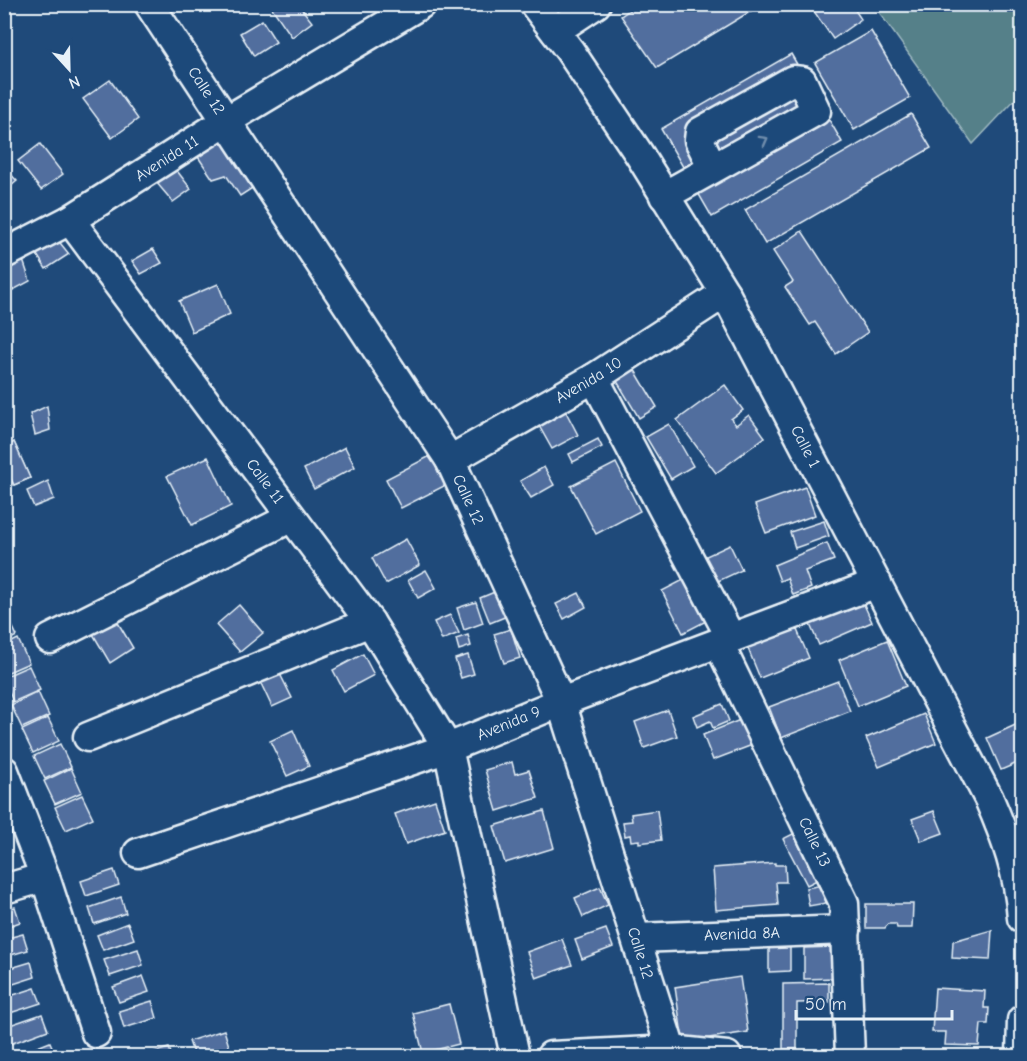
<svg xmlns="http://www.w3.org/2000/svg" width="1027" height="1061" font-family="'Comic Neue',sans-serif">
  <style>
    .green { fill: #548089; stroke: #9eb8c0; stroke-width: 1.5 }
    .building { fill: #516e9e; stroke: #e8f1f8; stroke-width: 1.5 }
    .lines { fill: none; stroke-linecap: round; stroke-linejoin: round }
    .minor-casing { stroke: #e8f1f8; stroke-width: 33 }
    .minor { stroke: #1f4a7a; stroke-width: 28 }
    .oneway { stroke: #6f8dac }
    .labels { text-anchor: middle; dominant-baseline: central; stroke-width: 4.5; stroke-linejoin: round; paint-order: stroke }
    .street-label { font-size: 16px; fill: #e8f1f8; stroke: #1f4a7a }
  </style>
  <rect width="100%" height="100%" fill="#1f4a7a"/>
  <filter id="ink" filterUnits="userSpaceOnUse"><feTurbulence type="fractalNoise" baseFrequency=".0167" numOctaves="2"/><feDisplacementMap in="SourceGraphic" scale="12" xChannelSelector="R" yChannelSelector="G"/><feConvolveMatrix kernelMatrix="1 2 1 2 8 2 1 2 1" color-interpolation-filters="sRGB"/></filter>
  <g filter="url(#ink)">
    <polygon class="green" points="874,5 1022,5 1022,92 973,144"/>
    <g class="building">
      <polygon points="277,4 298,4 312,22 292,37 272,8"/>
      <polygon points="638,4 761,4 761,5 657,68 621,16"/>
      <polygon points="809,4 851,4 861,19 833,39"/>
      <polygon points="262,20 276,42 254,56 240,33"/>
      <polygon points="871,31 910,98 854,130 815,63"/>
      <polygon points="791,54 842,142 712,217 661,129"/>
      <polygon points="110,80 138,119 112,138 83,99"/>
      <polygon points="911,114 931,148 765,244 745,210"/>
      <polygon points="222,128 260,183 240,196 226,175 213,179 192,148"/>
      <polygon points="40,144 63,174 41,190 18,161"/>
      <polygon points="171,163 191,189 173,202 150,175"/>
      <polygon points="4,167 17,181 4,192"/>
      <polygon points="802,231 868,332 836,354 815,322 810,325 785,287 793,282 773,251"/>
      <polygon points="53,234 69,254 46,269 32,247"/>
      <polygon points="153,249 162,263 141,274 132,261"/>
      <polygon points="20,251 30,281 4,295 4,259"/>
      <polygon points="218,284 230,314 192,332 179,301"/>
      <polygon points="633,367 657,407 639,418 615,378"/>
      <polygon points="725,385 743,410 731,419 736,425 749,415 765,437 716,473 677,420"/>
      <polygon points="47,406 50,430 35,435 30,414"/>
      <polygon points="565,410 578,435 552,449 538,424"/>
      <polygon points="669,424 693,466 671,479 646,437"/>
      <polygon points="598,439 602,447 573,462 569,454"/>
      <polygon points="14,442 30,478 14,485 4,465 4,457"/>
      <polygon points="14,442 30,478 14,485 4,465 4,448"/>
      <polygon points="345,447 355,467 314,489 304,469"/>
      <polygon points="434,454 450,483 401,508 386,479"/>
      <polygon points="208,457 231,506 192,525 167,476"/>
      <polygon points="616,463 640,511 596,534 571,486"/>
      <polygon points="544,467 554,485 531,498 520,481"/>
      <polygon points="48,481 54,499 34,507 27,491"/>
      <polygon points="805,487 815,515 766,533 755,505"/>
      <polygon points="824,521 829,536 795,548 790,532"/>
      <polygon points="406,539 420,565 386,584 372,558"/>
      <polygon points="827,543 834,560 805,571 811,588 793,595 787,578 780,581 774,565"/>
      <polygon points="730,545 742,570 716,582 704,557"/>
      <polygon points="426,570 436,588 418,598 408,580"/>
      <polygon points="691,576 712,618 683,633 662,591"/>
      <polygon points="497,591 507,616 490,623 480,598"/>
      <polygon points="579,593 586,607 564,619 556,604"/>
      <polygon points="861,598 872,622 819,645 808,620"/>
      <polygon points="476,602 483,623 464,630 457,608"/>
      <polygon points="239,605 263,633 240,652 216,625"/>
      <polygon points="6,613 17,636 4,642 4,614"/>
      <polygon points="450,615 459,633 442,640 434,622"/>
      <polygon points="114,616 133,648 110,663 90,629"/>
      <polygon points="792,618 809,658 760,678 747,646"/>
      <polygon points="511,629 520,658 504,663 494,634"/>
      <polygon points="468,635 471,646 459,650 456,639"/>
      <polygon points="18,639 29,663 4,674 4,646"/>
      <polygon points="887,640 906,686 858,706 839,660"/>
      <polygon points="363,654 374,675 344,691 333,670"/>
      <polygon points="468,655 474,674 461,678 455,659"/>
      <polygon points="29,666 40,690 13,702 4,677"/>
      <polygon points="277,668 292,698 272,707 258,677"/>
      <polygon points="838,681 850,711 781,738 769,707"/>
      <polygon points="38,692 49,716 22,728 11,705"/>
      <polygon points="722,704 729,721 713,728 710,721 697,727 693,716"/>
      <polygon points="668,710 677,736 644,748 635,722"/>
      <polygon points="924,714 936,743 879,767 866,738"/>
      <polygon points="48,718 59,741 33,753 22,730"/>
      <polygon points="745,718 755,744 713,760 703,735"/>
      <polygon points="1022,722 1022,754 1020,755 1022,761 1001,770 987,738"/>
      <polygon points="293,730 309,766 287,776 270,741"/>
      <polygon points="60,744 71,767 45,779 34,756"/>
      <polygon points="512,762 515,774 529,770 538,798 497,811 485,770"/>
      <polygon points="71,768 82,792 55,804 44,781"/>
      <polygon points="82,795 93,818 66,830 55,807"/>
      <polygon points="435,800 445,830 406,844 395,814"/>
      <polygon points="657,810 661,840 639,843 639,840 631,841 630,835 625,836 623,822 632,821 631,814"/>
      <polygon points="544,811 554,848 505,863 494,826"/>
      <polygon points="934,811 943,833 921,841 912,819"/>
      <polygon points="797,832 821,878 807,885 783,839"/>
      <polygon points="775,863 775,865 785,865 786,882 776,882 778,905 716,910 713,868"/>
      <polygon points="114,870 119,885 86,896 81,881"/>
      <polygon points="823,885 826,903 809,906 806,888"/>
      <polygon points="600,887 608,905 583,917 575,898"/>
      <polygon points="121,897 126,913 94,924 89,908"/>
      <polygon points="866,904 913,904 912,928 897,928 896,924 888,924 885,928 866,928"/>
      <polygon points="15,907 20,922 4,928 4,910"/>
      <polygon points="128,923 134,939 103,950 97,935"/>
      <polygon points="606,929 613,947 582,959 575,940"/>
      <polygon points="992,930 990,960 952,958 953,941"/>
      <polygon points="23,934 28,950 4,957 4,939"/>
      <polygon points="562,939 572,965 536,978 527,952"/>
      <polygon points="790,947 790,971 769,972 769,948"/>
      <polygon points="835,947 835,978 804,979 804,948"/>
      <polygon points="138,949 143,965 110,976 104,960"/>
      <polygon points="31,962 35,977 4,987 4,970"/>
      <polygon points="143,976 149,992 119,1002 113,987"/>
      <polygon points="740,977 748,1032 683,1042 675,987"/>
      <polygon points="829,983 829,1002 797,1003 797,1049 783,1049 783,984"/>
      <polygon points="35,988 41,1003 4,1015 4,998"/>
      <polygon points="935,988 985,991 984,1008 989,1008 988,1024 981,1024 979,1046 945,1045 946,1032 932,1032"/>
      <polygon points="152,1001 157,1018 124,1028 119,1011"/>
      <polygon points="449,1004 459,1044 423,1053 413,1013"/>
      <polygon points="42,1014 48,1030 10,1044 4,1027"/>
      <polygon points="224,1030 232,1056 194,1056 189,1041"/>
      <polygon points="50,1042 56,1056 15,1056"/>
      <polygon points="169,1048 172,1056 157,1056 155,1052"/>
    </g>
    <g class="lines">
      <g class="minor-casing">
        <g id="minor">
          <path id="s1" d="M149 4 450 460 561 702 671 1050"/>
          <path id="s2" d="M534 4 570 51 639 154 725 293 989 799C1006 838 1019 874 1022 918"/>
          <polyline points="555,31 596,4"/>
          <polyline points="664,196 816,111 802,81 793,80 700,132 699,140 713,168"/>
          <path id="s3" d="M70 220 370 622 448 748 515 1056"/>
          <path id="s4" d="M4 254 70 220 226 121 421 4"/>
          <polyline points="594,378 731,638"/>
          <path id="s5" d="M450 460 594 378 725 293"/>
          <polyline points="50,639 290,518"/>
          <path id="s6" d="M719 644 844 903 850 1056"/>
          <polyline points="88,737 370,622"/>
          <polyline points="4,771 45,877 96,1033"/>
          <path id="s7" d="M138 853 448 748 561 702 877 583"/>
          <polyline points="4,889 45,877"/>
          <path id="s8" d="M637 938 846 930"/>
          <polyline points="551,1056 671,1050 727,1056"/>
          <polyline points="1021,1056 1022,1020"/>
        </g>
      </g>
      <use href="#minor" class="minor"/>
    </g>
    <defs><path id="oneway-chevron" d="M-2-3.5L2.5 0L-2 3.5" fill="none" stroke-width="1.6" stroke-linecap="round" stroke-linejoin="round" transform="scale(1.5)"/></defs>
    <use class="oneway" href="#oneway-chevron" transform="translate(764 140) rotate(-29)"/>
  </g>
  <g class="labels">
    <g class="street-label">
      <text stroke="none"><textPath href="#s1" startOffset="104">Calle 12</textPath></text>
      <text stroke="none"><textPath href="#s4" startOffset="189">Avenida 11</textPath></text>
      <text stroke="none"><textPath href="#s5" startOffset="160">Avenida 10</textPath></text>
      <text stroke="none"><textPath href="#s2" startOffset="520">Calle 1</textPath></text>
      <text stroke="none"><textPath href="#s3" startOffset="326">Calle 11</textPath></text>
      <text stroke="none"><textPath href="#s1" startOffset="590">Calle 12</textPath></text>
      <text stroke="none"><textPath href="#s7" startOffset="393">Avenida 9</textPath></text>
      <text stroke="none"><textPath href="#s6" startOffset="220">Calle 13</textPath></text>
      <text stroke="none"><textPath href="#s8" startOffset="105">Avenida 8A</textPath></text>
      <text stroke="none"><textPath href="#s1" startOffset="1076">Calle 12</textPath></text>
    </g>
  </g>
  <rect width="1027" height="1061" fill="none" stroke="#1f4a7a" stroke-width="24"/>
  <rect x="12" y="12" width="1003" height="1037" fill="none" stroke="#e8f1f8" stroke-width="2" filter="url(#ink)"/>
  <g transform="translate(69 69) rotate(158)" stroke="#1f4a7a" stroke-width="4.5" paint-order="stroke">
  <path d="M0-4.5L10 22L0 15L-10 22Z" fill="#e8f1f8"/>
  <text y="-9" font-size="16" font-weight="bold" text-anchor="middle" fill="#e8f1f8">N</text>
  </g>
  <path d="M796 1010v9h156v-9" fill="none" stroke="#e8f1f8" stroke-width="3"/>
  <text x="805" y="1010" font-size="18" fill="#e8f1f8" stroke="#1f4a7a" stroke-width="4.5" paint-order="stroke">50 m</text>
</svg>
